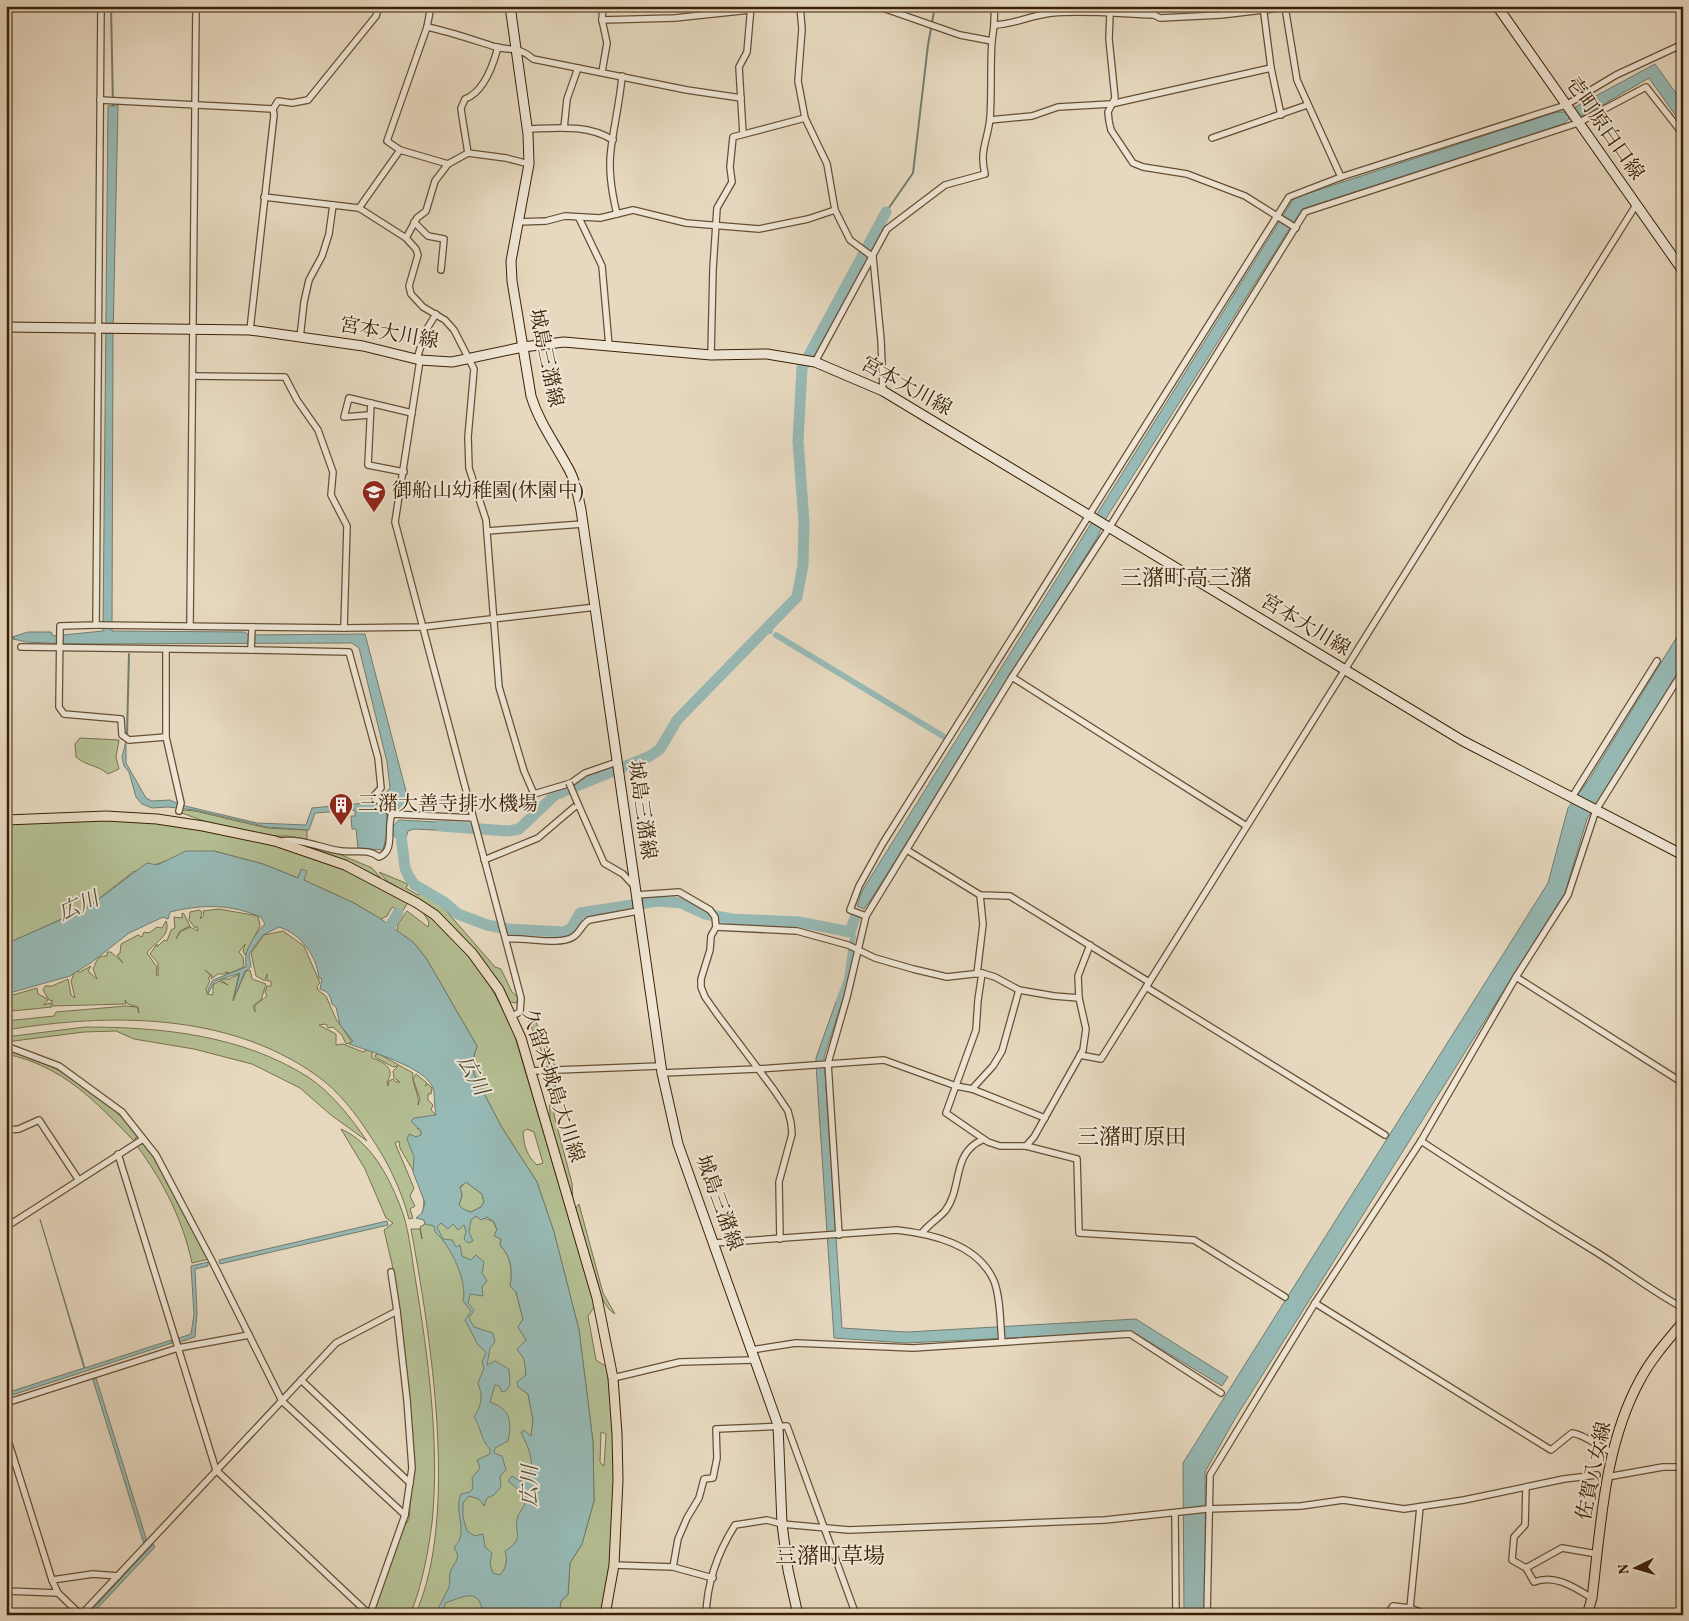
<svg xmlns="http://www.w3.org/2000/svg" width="1689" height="1621" font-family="Vollkorn,'Noto Serif JP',serif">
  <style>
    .green { fill: #b4bf93; stroke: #78704c; fill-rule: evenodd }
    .water { fill: #97bab6; stroke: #727d6f; fill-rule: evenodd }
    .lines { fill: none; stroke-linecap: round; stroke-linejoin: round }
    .stream { stroke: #727d6f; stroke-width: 2 }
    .canal { stroke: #97bab6; stroke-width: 6 }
    .river { stroke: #97bab6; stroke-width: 11 }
    .minor-casing { stroke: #664f33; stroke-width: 8 }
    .secondary-casing { stroke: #3b2104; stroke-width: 11 }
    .primary-casing { stroke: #3b2104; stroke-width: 11 }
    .minor { stroke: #efe6d6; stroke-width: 5.5 }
    .secondary { stroke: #efe6d6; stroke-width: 9 }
    .primary { stroke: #e7d9c0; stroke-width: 9 }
    .minor-bridge-casing { stroke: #664f33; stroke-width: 8; stroke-linecap: butt }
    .minor-bridge { stroke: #efe6d6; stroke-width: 5.5 }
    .labels { text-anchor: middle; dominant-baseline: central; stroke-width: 4; stroke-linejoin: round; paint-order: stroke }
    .street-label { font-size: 20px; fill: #3b2104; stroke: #efe6d6 }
    .poi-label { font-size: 20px; fill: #3b2104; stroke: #efe6d6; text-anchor: start }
    .water-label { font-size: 21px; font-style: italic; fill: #574f39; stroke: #efe6d6 }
    .quarter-label { font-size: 22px; fill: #3b2104; stroke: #efe6d6 }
  </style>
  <rect width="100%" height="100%" fill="#e7d9c0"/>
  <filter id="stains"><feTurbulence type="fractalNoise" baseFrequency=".004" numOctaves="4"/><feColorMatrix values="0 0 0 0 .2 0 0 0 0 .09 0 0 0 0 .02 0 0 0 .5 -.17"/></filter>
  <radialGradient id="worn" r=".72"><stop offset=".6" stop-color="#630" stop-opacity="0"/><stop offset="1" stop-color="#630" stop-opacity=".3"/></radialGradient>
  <g class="green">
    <path d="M80 738 119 740 116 757 119 769 108 774C96 764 88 767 76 757L75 744Z"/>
    <polygon points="183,810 195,811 267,828 307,830 307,839 287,836 271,836 209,823 182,813"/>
    <polygon points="98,819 169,823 279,846 337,865 408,902 402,912 392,907 387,916 381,919 354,903 304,880 302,869 298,878 263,864 214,851 169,860 133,872 87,908 6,944 6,823"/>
    <polygon points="303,845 320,846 372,868 381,878 345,861"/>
    <polygon points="379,872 408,884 406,888 418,895 421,893 442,906 495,967 501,969 512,992 518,997 517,1003 510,1002 497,979 474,950 438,911 387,881"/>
    <path d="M219 909 258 916 260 926 245 955 243 951 245 944 239 952 243 957 244 967 230 973 225 972 229 974H218L211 979 212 976 205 970 211 976 208 978 210 981 206 989 207 994 213 995V985L219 981 228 985 219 979H229L239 974 233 1000 246 971 250 970 252 979 266 984 261 1000 253 1006 255 1012V1005L267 996 265 992 267 986H271V981H267V974L265 981 256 976 251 953 264 935 283 931 304 946 320 983 317 986 318 990 326 996 336 1019 352 1042 346 1044 342 1035 333 1027 328 1028 326 1024 319 1025 336 1034V1045L343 1044 363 1052 369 1049 372 1052V1058C384 1062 396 1069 387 1082L388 1086 389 1081 393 1079 396 1082H400L394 1078 393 1071 398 1066 393 1067 375 1057V1055L379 1054 413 1073C411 1084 420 1094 418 1105L420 1099 413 1079 416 1074 427 1083 425 1086 428 1084 432 1088 431 1094H428V1100L433 1105 431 1110 436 1115 417 1128 421 1131 431 1197 422 1213C430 1192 410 1167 400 1148L399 1141 395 1143 414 1188 410 1196 415 1206 410 1209 413 1218 409 1219C401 1189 388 1162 371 1137 356 1114 339 1091 316 1075 227 1012 109 1013 6 1030V1021L54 1016 56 1012 126 1006 137 1007 139 1013 138 1007 128 1004 125 1000 126 1004 53 1006 51 1002 53 1001 49 1000 43 990 45 986H52L68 979 71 995 75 998 71 981 75 971 80 972 91 966 88 971 97 979 93 969C97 962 96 955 107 956V952H111L123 963 117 955 120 953 121 944 138 935 142 937 144 932 149 933 157 927 162 928 166 921C172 936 153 943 147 953L157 967 156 975 158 976V963L150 954 157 944V947L164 940 167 941 171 930 175 928 174 917 182 918V913L184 914 190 926 180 931 176 939 180 932 190 927 198 931 197 926 195 928 189 920 190 912 200 910 202 913 200 919 204 915 203 911Z"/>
    <path d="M407 911 428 927 429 922 422 911C465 938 492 986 513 1030L595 1306 588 1316 596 1360 607 1367C615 1439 624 1545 600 1615H559L561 1601 568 1595 570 1563 582 1544 594 1501 593 1442 579 1330 554 1232 537 1182 501 1126 474 1074 473 1059 477 1046 426 958 413 942 397 932 398 924ZM527 1129 534 1132 543 1163 537 1165C527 1156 524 1146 523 1132ZM601 1432 606 1434 604 1466 600 1462Z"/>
    <polygon points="37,988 38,994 46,998 48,1000 44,1005 50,1003 52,1007 12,1011 6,1008 6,997"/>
    <polygon points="527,1017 534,1018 555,1065 548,1066"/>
    <path d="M85 1027C161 1027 242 1035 308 1077 332 1093 351 1118 367 1141L331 1115 300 1088 252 1064 194 1049 134 1039 116 1031 84 1032 6 1042V1037Z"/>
    <path d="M6 1050C57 1064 105 1092 137 1136L134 1141C95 1101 63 1066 6 1054Z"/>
    <polygon points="549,1074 556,1074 554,1115 572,1183 573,1202 550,1121"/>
    <path d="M341 1129C371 1142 388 1176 399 1203 409 1226 411 1253 415 1277 428 1355 440 1444 432 1523 428 1553 422 1586 410 1615H377L374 1610 401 1532 409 1519 412 1483 399 1311 392 1264 384 1230 393 1223 386 1218 365 1169Z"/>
    <path d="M140 1144H144L150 1151 209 1259 192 1263C183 1220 163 1181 137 1146Z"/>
    <polygon points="466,1182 482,1194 484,1202 481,1207 471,1212 462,1209 459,1205 462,1195 460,1188"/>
    <path d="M579 1204 603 1293 615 1314C595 1305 582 1230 575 1209Z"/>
    <path d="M476 1216 493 1221 501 1239 500 1245C511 1256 513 1271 510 1285L516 1292 523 1319 519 1327 526 1340 524 1344 526 1375 518 1387 528 1394 533 1420 531 1437 521 1432C529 1448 536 1461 528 1479L520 1481V1490L525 1495 526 1505 518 1517 519 1537 507 1557 505 1570 500 1575 468 1583 482 1605 483 1615H415C460 1518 430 1332 411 1229H420L422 1239 420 1227 425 1224 424 1220H471Z"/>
  </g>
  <g class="water">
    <polygon points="1655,64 1683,103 1683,126 1649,78 1585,115 1569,119 1563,124 1302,209 1105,520 1097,538 870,901 864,909 857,906 862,891 1294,198 1556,112 1566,112"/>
    <polygon points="118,105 113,337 112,631 245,632 248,635 365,634 408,799 405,808 396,809 390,803 384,810 387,814 387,824 394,825 399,820 457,823 454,831 414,829 408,831 406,838 397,839 393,834 387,833 383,850 358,848 356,829 352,829 351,816 355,816 355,810 315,813 309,830 267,827 195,810 168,807 152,808 142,804 136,797 129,772 124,766 122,757 126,741 126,763 146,798 152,801 170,800 181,805 257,823 306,825 312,808 376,802 390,788 387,762 359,648 352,643 67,644 26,642 9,638 28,632 51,632 53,636 103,631 108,106"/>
    <polygon points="1683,627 1683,666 1587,819 1565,893 1236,1417 1205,1472 1206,1615 1184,1615 1183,1463 1548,883 1568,808 1590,778"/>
    <path d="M186 851H214L263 864 298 878 301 869 307 871 304 880 354 903 381 919 413 942 426 958 477 1046 473 1059 474 1074 501 1126 537 1182 554 1232 579 1330 593 1442 594 1501 582 1544 570 1563 568 1595 561 1601 559 1615H483C480 1586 464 1597 445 1603L444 1610 449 1614 455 1615H435C439 1606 444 1598 448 1589 451 1584 449 1578 450 1573 454 1561 462 1560 454 1547 470 1534 453 1511 461 1494L470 1492 473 1488 472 1478 480 1468 477 1460 490 1454V1449C480 1439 482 1429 474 1417 482 1404 483 1397 478 1383L484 1368 482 1362 486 1352 478 1345 465 1320 471 1311 463 1301C468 1282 450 1244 435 1232L434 1226 425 1224 424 1220 416 1218 422 1213 425 1203 413 1172 414 1157 407 1139 409 1134 416 1137 421 1135V1131L411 1121 414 1118 436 1115C434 1108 435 1094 433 1088 426 1067 368 1051 349 1044L353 1041 340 1025 336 1007 332 1004C330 995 329 992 320 989L322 979 319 978C316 955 301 934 279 927L263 935 249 954 251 967 245 971 233 1001 240 973 215 981 208 994V989L213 980 246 967C246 963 245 959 246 955 247 947 259 929 265 924L261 917C230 904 203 904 170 912L168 919 163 917 129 933 92 962 70 976 6 994V944L87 908 147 863 157 865ZM466 1182 482 1194 484 1202 481 1207 471 1212 463 1209 459 1205 462 1195 460 1187ZM476 1216 481 1220 487 1217 493 1221 497 1229 494 1236 501 1239 500 1245C511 1256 513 1271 510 1286L516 1292 523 1319 518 1327 526 1340 517 1349 524 1359 526 1375 517 1382 518 1387 528 1394 533 1420 531 1436 524 1430 521 1432C528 1448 536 1461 528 1479L520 1481 512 1476 508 1481 525 1495C527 1506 522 1507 518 1516 512 1533 527 1537 505 1551 508 1560 506 1569 500 1575L493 1573 490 1564 492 1553 485 1547 483 1534 475 1536 467 1531 463 1517V1503L469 1496 479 1499 484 1506 487 1498 494 1495 501 1487 500 1476 506 1470 502 1456 494 1453 495 1448 508 1441C512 1422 511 1409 490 1402L495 1385 499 1386 502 1392 506 1391 510 1385 509 1369 495 1361 487 1365 490 1348 495 1342 493 1333 474 1327 469 1318 474 1310 468 1303 470 1294 483 1296 482 1287 487 1281 482 1273 484 1262 476 1255 471 1260 462 1256 460 1245 456 1247 452 1240 443 1239 437 1227 441 1223 448 1229 453 1224 458 1230 464 1225 466 1232 464 1239 468 1243 473 1241 469 1232 471 1220Z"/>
    <polygon points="841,994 843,999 824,1057 842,1328 907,1332 1136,1319 1228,1377 1222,1386 1133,1332 906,1343 834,1338 816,1065 816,1058 837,999"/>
    <polygon points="40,1219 85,1368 171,1340 172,1343 6,1397 6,1393 84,1368"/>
    <polygon points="387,1221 388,1225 220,1264 219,1260"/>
    <polygon points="208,1262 208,1266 195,1269 197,1313 195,1337 180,1342 179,1338 191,1334 194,1314 191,1266"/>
    <polygon points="96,1378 146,1538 144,1544 93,1380"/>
    <polygon points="153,1544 155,1547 91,1615 87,1615"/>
  </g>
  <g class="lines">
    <g class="stream">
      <polyline points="111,6 113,106"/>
      <polyline points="886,212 913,173 928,45 935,6"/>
      <polyline points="6,640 14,638"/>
      <polyline points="127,736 129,654"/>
    </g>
    <g class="canal">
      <polyline points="766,629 770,631"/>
      <polyline points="776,635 946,738"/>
      <polyline points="839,1001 847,979 853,936 850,932"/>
    </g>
    <g class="river">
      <polyline points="440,826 509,831 519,829 555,795 650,756 660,749 677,720 797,597 803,565 804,522 798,441 802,368 886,212"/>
      <polyline points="400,828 405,868 409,877 415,885 444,902 458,914 487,925 508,929 563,932 571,929 580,913 658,901 681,903 705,914 732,919 799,922 850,932 856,915"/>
      <polyline points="383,938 398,913"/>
    </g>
    <g class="minor-casing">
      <g id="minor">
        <polyline points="101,6 96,625 60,626 59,707 64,714 121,719 122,735 129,740 166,737"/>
        <polyline points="431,6 427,27 387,141 400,150 448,164"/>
        <polyline points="800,6 802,29 798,81 805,118 827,164 835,210 850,240 873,257 881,340 883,391"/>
        <polyline points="877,6 960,35 992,41"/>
        <polyline points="1153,6 1154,15"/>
        <polyline points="1263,6 1271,68 1281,115"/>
        <polyline points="1285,7 1297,80 1341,177"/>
        <polyline points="751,8 760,6"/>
        <polyline points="1110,13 1109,39 1115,98 1108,112 1109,121 1111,130 1133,163 1143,167 1187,174 1245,196 1296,228"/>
        <polyline points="602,20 675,18 750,10"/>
        <path d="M995 25C1015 24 1032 15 1052 13 1086 10 1120 14 1154 15L1160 18 1221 15 1296 6"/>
        <path d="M427 27C451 32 473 40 496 47 512 51 518 46 533 59L687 90 741 98"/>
        <polyline points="602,72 607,43 602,20 603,6"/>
        <polyline points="100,100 273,109"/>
        <polyline points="990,120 1032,116 1058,107 1111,104 1271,68"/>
        <polyline points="564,128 567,99 578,68"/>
        <path d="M527 129C557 128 587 124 613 140"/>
        <polyline points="743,134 739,67 747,52 751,6"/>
        <polyline points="1212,138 1307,105"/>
        <polyline points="468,153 506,158 529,164"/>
        <polyline points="264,197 359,208 406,238 416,249 418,255 409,286 411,294 423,307 445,320 454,330 474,369 468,437 469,468 486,520 499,687 524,771 534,794 571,783 585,773 617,762"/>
        <polyline points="359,208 400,150"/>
        <path d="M617 214C612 194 608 171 611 149 614 125 620 101 622 76"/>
        <polyline points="579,218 602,266 609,346"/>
        <polyline points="414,222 428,236 444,239 441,270"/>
        <polyline points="517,222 546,221 565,216 600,218 633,210 686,223 759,229 808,219 835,210"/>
        <path d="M406 238 417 218 426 211 435 181 448 164 468 153 462 116 461 108 465 99C484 92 493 66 498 47"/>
        <polyline points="250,330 274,115 273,109 278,101 292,103 308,100 376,16 379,6"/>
        <polyline points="300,338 304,302 309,280 322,256 329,234 333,205"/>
        <polyline points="711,355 713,269 717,208 732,182 730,167 733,137 805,118"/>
        <polyline points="417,359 425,332 436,314"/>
        <polyline points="420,360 395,522 521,998 520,1012 512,1016"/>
        <path d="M815 362 887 229 945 185 985 174C979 150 988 140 990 118 992 92 990 66 992 41 994 29 995 18 994 6"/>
        <polyline points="371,403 368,465 404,472"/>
        <polyline points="369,415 344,417 349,398 412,413"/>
        <polyline points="487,531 583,524"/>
        <polyline points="96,625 344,628 347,526 331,495 333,472 318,430 297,400 285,377 193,376"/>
        <polyline points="190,626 196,6"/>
        <polyline points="344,628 422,627 596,607"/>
        <polyline points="21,647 251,650 252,627"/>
        <polyline points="166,650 166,737 181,803 179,811"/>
        <polyline points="251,650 349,652 378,758 381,788 374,796 392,814"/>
        <polyline points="1012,677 1245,825"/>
        <polyline points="1572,797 1657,661"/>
        <polyline points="578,804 604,863 623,874 635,887"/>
        <path d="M280 841C302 838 320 848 341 851 355 853 367 848 379 857 396 851 386 827 392 814L473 818"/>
        <polyline points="907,850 980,895 1010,896 1149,982"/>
        <polyline points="484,860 538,838 578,804"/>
        <polyline points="636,895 679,892 710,910 715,917 716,927 711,936 710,950 701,979 701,987 705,997 717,1014 774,1090 788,1111 791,1123 792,1134 779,1182 780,1239"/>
        <polyline points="866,916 850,910 859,886 883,843 1289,197 1341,177 1566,105 1616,75 1683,44"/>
        <polyline points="716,927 797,931 848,945 875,958 913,969 947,977 982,973 995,977 1019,990 1054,996 1079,998 1086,1029 1083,1050 1034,1137 1026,1146"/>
        <path d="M506 939C526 937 558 946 573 937 580 933 582 924 589 920L638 911"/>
        <polyline points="982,973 978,1000 976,1030 946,1113 988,1142 1000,1146 1026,1146 1077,1159 1079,1233 1194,1240 1285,1297"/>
        <polyline points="977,974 983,924 980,895"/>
        <polyline points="1516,977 1683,1083"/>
        <polyline points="1146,987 1385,1135"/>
        <polyline points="1079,998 1078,976 1090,945"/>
        <polyline points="6,1046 59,1066 122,1112 156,1155 212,1261 282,1401 405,1515"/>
        <polyline points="1080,1055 1101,1059 1636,205"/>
        <polyline points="531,1071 660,1066"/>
        <polyline points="662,1073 757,1069 884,1060 956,1086 972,1089 1045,1118"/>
        <polyline points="972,1089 993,1066 1002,1051 1019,990"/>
        <polyline points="6,1128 9,1130 19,1129 39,1120 78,1179"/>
        <path d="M1421 1141C1479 1179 1537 1216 1596 1252 1625 1270 1652 1291 1683 1308"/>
        <polyline points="118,1154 216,1470 370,1615"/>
        <polyline points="6,1227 143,1139"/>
        <path d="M922 1233C929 1224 938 1219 945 1211 963 1188 951 1154 982 1140"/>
        <polyline points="839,1235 828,1063 847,997 866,916 1012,677 1109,528 1305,212 1578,123 1646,87 1683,134"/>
        <path d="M714 1243 897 1230C932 1234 978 1244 994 1281 1001 1299 1000 1324 1002 1342"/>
        <path d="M1315 1303 1551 1450 1572 1433C1589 1436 1596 1447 1613 1452"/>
        <polyline points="751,1350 796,1343 913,1348 1130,1334 1221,1393"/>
        <polyline points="613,1378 680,1362 754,1360"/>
        <polyline points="301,1380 410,1483"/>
        <polyline points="6,1403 178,1348 249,1335"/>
        <polyline points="6,1434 52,1580 58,1593 81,1615"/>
        <polyline points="1607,1477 1663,1467 1683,1467"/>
        <path d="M1526 1487 1525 1525 1514 1537 1512 1560 1526 1568 1534 1582C1555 1574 1574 1587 1592 1598"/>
        <polyline points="1175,1514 1176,1615"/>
        <polyline points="614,1565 673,1567 713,1578"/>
        <polyline points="673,1567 678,1539 687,1518 699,1498 704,1479 713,1478 717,1458 716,1429 787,1426 856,1615"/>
        <polyline points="1526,1568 1562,1548 1597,1554"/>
        <polyline points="52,1580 93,1574 118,1576"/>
        <polyline points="6,1591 58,1593"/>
        <polyline points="1410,1608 1420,1507"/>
        <polyline points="370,1614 405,1515 412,1468 407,1400 397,1311"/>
        <polyline points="81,1615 336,1343 397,1311 391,1272"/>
        <path d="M706 1615C707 1583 718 1552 735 1525L767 1520 782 1524 849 1530 1105 1520 1207 1509 1301 1506 1343 1500 1404 1509 1464 1500 1564 1479 1597 1475"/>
        <polyline points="1207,1615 1210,1475 1315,1303 1421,1141 1516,977 1568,895 1596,810 1683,671"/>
        <polyline points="1387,1615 1393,1606 1410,1608 1428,1615"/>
      </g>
    </g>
    <g class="secondary-casing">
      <g id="secondary">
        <path d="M510 6 528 134 529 164 511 261 512 281 531 396C539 422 554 442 567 466 575 479 578 495 581 510L662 1073 678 1144 778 1425 782 1524 788 1570 798 1615"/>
        <polyline points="1497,6 1683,271"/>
        <polyline points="6,327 250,330 363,346 420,360 452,362 523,347 564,342 711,355 767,354 815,362 883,391 1463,741 1683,855"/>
      </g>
    </g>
    <g class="primary-casing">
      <g id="primary">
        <polyline points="6,820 106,816 157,819 203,826 275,841 345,865 417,903 435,915 472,953 499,990 521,1038 597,1298 613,1378 617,1434 618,1480 614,1565 605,1615"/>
        <path d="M1587 1615 1592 1598C1601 1525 1604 1446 1640 1380 1651 1359 1668 1340 1683 1322"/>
      </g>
    </g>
    <use href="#minor" class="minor"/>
    <use href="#secondary" class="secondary"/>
    <use href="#primary" class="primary"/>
    <g class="minor-bridge-casing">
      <polyline id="minor-bridge" points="569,783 578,804"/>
    </g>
    <use href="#minor-bridge" class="minor-bridge"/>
  </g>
  <defs>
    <g id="school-pin" transform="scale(1.25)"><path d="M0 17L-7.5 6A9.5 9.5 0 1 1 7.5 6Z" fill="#8f2418" stroke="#efe6d6"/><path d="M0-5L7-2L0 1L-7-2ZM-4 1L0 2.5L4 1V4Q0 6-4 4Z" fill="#fff"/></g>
    <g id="building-pin" transform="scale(1.25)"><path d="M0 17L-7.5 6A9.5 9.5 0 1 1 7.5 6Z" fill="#8f2418" stroke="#efe6d6"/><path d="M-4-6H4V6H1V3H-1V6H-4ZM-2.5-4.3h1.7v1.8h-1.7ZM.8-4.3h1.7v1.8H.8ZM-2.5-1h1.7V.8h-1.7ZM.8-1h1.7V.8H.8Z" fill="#fff"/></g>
  </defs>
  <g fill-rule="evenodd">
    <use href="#school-pin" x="374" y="492"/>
    <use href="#building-pin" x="341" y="805"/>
  </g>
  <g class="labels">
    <g class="street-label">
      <text transform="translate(1604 129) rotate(55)">壱町原白口線</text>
      <text transform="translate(389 334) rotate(10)">宮本大川線</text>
      <text transform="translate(545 358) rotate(78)">城島三潴線</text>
      <text transform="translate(906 387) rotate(29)">宮本大川線</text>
      <text transform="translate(1305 626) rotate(31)">宮本大川線</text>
      <text transform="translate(641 810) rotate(82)">城島三潴線</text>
      <text transform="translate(552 1086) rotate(72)">久留米城島大川線</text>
      <text transform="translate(718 1203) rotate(70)">城島三潴線</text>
      <text transform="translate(1595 1471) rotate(-78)">佐賀八女線</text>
    </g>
    <g class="poi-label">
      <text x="392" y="492">御船山幼稚園(休園中)</text>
      <text x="358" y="805">三潴大善寺排水機場</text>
    </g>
    <g class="water-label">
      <text transform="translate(79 907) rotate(-24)">広川</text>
      <text transform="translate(472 1076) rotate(62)">広川</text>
      <text transform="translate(531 1486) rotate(-89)">広川</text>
    </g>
    <g class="quarter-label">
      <text x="1186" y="579">三潴町高三潴</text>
      <text x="1132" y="1138">三潴町原田</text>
      <text x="830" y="1557">三潴町草場</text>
    </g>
  </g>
  <rect width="1689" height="1621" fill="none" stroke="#e7d9c0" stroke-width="25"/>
  <rect x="8" y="8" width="1674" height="1606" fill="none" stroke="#3b2104" stroke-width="2.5"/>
  <rect x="12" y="12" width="1664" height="1596" fill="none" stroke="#3b2104"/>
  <g transform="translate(1636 1568) rotate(265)" stroke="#efe6d6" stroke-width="4" paint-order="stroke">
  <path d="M0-4L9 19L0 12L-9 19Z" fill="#3b2104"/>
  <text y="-8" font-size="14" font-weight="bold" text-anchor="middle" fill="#3b2104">N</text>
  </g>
  <rect width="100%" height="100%" filter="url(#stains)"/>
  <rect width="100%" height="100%" fill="url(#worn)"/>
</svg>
